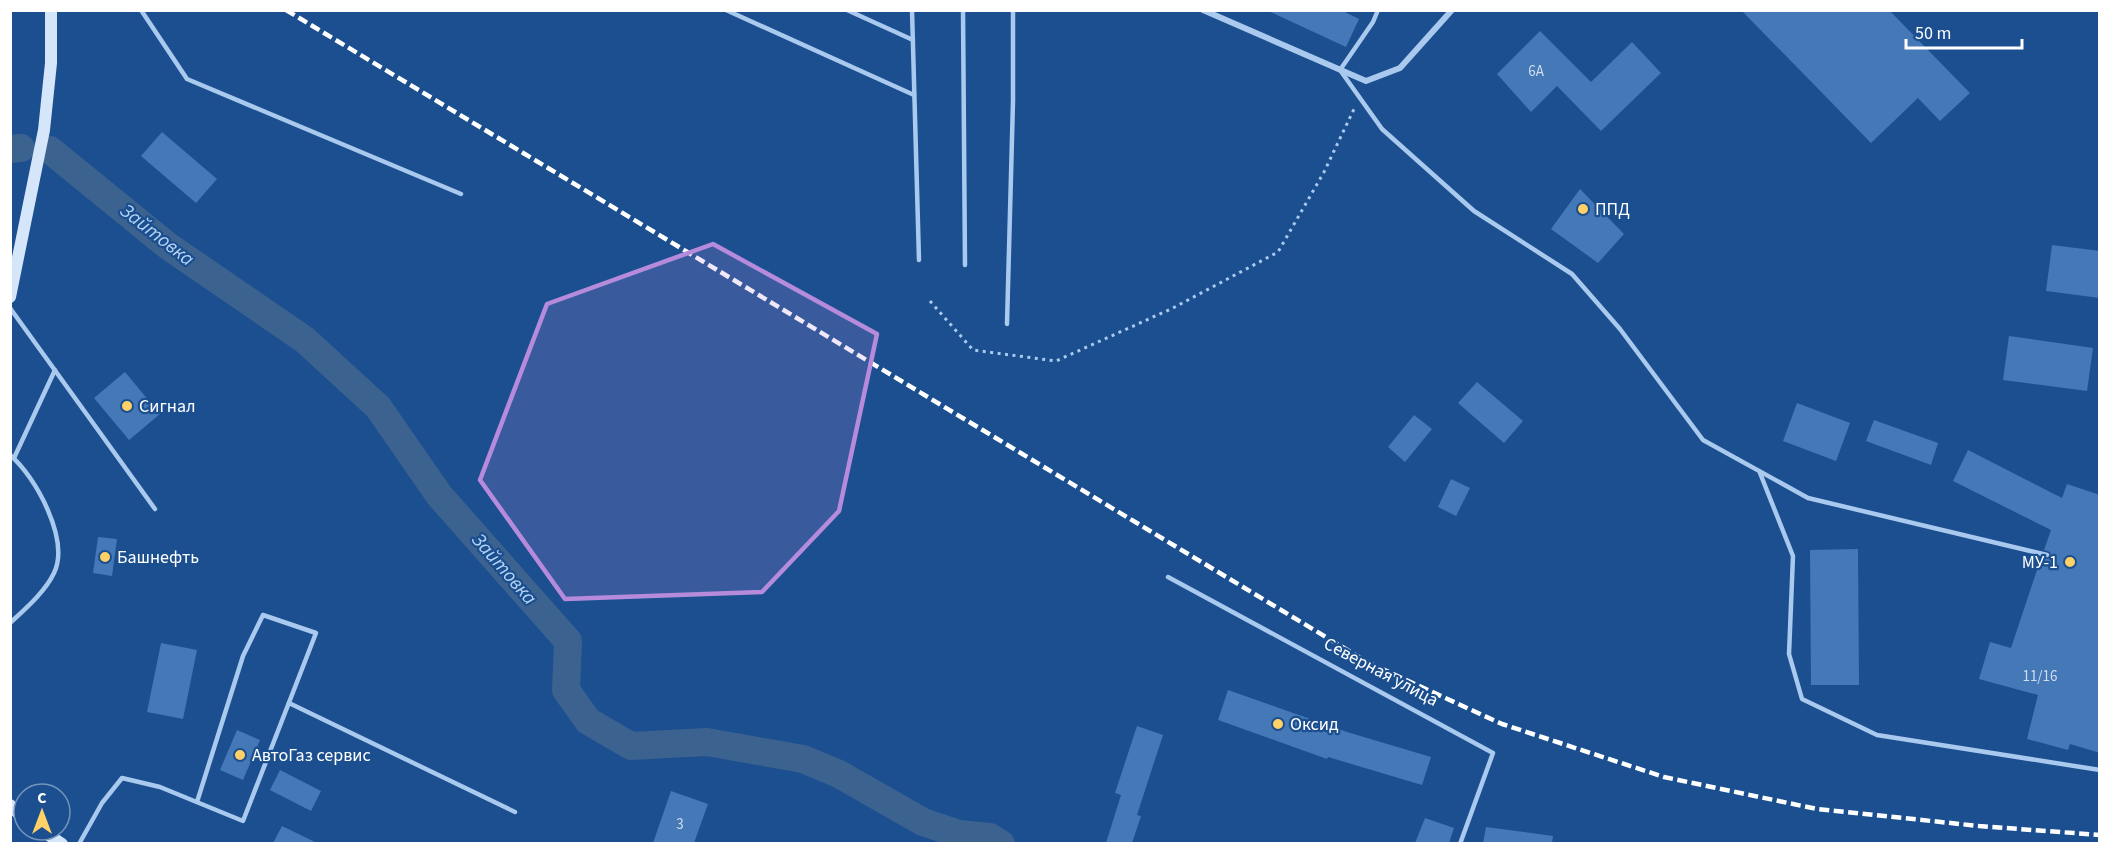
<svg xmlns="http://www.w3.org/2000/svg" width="2110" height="854" font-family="'Source Sans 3',sans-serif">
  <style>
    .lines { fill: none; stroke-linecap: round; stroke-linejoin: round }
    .river { stroke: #3c6290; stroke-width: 28 }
    .building { fill: #4478b7 }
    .path { stroke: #a9c9ee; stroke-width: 3; stroke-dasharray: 3 4.5; stroke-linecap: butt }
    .lane { stroke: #a9c9ee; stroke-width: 4.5 }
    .street { stroke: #a9c9ee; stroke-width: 6 }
    .secondary { stroke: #d6e6fa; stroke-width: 12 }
    .rail { stroke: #fff; stroke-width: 4.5; stroke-dasharray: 10 4.5; stroke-linecap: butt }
    .marked { fill: #b68bdc; fill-opacity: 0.2; stroke: #b68bdc; stroke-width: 4.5; stroke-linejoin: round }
    .poi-dot { fill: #ffd166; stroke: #1b4f8f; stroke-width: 2 }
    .labels { text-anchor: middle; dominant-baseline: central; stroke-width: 4.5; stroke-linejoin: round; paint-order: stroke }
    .number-label { font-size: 15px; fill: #d0dded }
    .poi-label { font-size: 18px; fill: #fff; stroke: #1b4f8f; text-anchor: start }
    .street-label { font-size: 18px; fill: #fff; stroke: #1b4f8f }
    .water-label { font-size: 20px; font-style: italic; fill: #b5d3f5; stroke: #1b4f8f }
  </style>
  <rect width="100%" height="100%" fill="#1b4f8f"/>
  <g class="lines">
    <g class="river">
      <polyline points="10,149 21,148"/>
      <polyline points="50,150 168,246 305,340 378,407 439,495 568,641 566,690 588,721 631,746 707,742 803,759 839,774 923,822 959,834 990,837 1001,844"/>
    </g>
  </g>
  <g class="building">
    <polygon points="1266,10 1341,10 1359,19 1346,47"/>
    <polygon points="1741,10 1889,10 1970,93 1940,121 1918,98 1871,143"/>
    <polygon points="1540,31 1591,82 1632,42 1661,73 1601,131 1557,86 1531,112 1497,74"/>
    <polygon points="162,132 217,179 196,203 141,156"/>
    <polygon points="1580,189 1624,234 1598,263 1551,229"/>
    <polygon points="2052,245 2100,251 2100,298 2046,291"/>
    <polygon points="2009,336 2093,348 2087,391 2003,380"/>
    <polygon points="125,372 160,414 129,440 94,398"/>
    <polygon points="1477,382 1523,421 1504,443 1458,403"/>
    <polygon points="1797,403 1850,423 1836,461 1783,441"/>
    <polygon points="1414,415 1432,429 1405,462 1388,447"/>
    <polygon points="1874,420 1938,443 1931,465 1866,441"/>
    <polygon points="1968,450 2062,498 2067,484 2100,495 2100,753 2070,744 2068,750 2027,739 2038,695 1979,679 1990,642 2011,648 2041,558 2048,559 2051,557 2050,552 2044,550 2051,530 1953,481"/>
    <polygon points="1451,479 1470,488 1456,516 1438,507"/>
    <polygon points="98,537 117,539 112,576 93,573"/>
    <polygon points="1858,549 1859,685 1811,685 1810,550"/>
    <polygon points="161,643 197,650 183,719 147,712"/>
    <polygon points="1228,690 1347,732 1431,757 1422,785 1328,757 1327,759 1218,720"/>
    <polygon points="1137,726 1163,735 1137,815 1141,816 1132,843 1106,843 1121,795 1115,793"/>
    <polygon points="237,730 260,740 243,780 220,770"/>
    <polygon points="280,770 321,791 311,811 270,790"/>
    <polygon points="671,791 708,804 694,843 653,843"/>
    <polygon points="1425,818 1454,828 1449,843 1415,843"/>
    <polygon points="282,826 317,843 273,843"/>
    <polygon points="1486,827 1553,836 1552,843 1483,843"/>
  </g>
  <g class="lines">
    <polyline class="path" points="930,301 973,350 1056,361 1173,308 1278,252 1324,172 1355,107"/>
    <g class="lane">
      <polyline points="141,10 187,79 461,194"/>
      <polyline points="726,10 914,95"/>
      <polyline points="847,10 913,40"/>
      <polyline points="912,10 919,260"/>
      <polyline points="963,10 965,265"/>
      <polyline points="1378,10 1373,22 1340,70 1382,129 1474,211 1572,274 1620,329 1703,440 1808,498 2047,555"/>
      <polyline points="10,308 155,509"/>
      <polyline points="1007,324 1013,101 1013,10"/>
      <path d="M10 455C36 477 70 540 54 573 45 592 25 609 10 623"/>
      <polyline points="14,458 55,370"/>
      <polyline points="1760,473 1793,556 1789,654 1802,699 1877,735 2100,770"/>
      <polyline points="1168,577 1493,753 1460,844"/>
      <polyline points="289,703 515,812"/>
      <polyline points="79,844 102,803 122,778 160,787 243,821 316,633 263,615 243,656 197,802"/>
    </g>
    <polyline class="street" points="1203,10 1366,81 1400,68 1452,10"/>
    <g class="secondary">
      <polyline points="10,297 44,130 51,63 51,10"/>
      <polyline points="10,805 24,819"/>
      <polyline points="41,830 62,844"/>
    </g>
    <polyline class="rail" points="286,10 1369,663 1502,724 1664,777 1817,809 1979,826 2100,835"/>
  </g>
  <path class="marked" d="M713 244 877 334 839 511 762 592 565 599 480 480 547 304Z"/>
  <g class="poi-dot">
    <circle cx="1583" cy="209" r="6"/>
    <circle cx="127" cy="406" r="6"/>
    <circle cx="105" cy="557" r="6"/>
    <circle cx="2070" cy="562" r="6"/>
    <circle cx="1278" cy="724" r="6"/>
    <circle cx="240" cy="755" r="6"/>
  </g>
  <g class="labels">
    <g class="number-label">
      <text x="1536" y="71">6А</text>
      <text x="2040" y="676">11/16</text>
      <text x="680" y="824">3</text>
    </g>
    <g class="poi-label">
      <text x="1595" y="209">ППД</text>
      <text x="139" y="406">Сигнал</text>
      <text x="117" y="557">Башнефть</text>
      <text x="2058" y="562" text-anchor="end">МУ-1</text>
      <text x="1290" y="724">Оксид</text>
      <text x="252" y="755">АвтоГаз сервис</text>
    </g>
    <g class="street-label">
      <text transform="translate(1381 672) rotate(28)">Северная улица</text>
    </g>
    <g class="water-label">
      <text transform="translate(157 235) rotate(38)">Зайтовка</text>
      <text transform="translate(504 569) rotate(49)">Зайтовка</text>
    </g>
  </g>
  <rect width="2110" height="854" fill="none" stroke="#ffffff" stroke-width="24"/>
  <g transform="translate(42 812)"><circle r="28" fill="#1b4f8f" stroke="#7695bc" stroke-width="1.5"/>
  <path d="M0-4.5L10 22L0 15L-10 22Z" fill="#ffd166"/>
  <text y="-9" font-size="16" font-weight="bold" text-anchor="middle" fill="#ffffff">С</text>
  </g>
  <path d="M1906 39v9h116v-9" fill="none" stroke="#ffffff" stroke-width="3"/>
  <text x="1915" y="39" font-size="18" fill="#ffffff" stroke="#1b4f8f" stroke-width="4.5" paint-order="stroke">50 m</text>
</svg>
